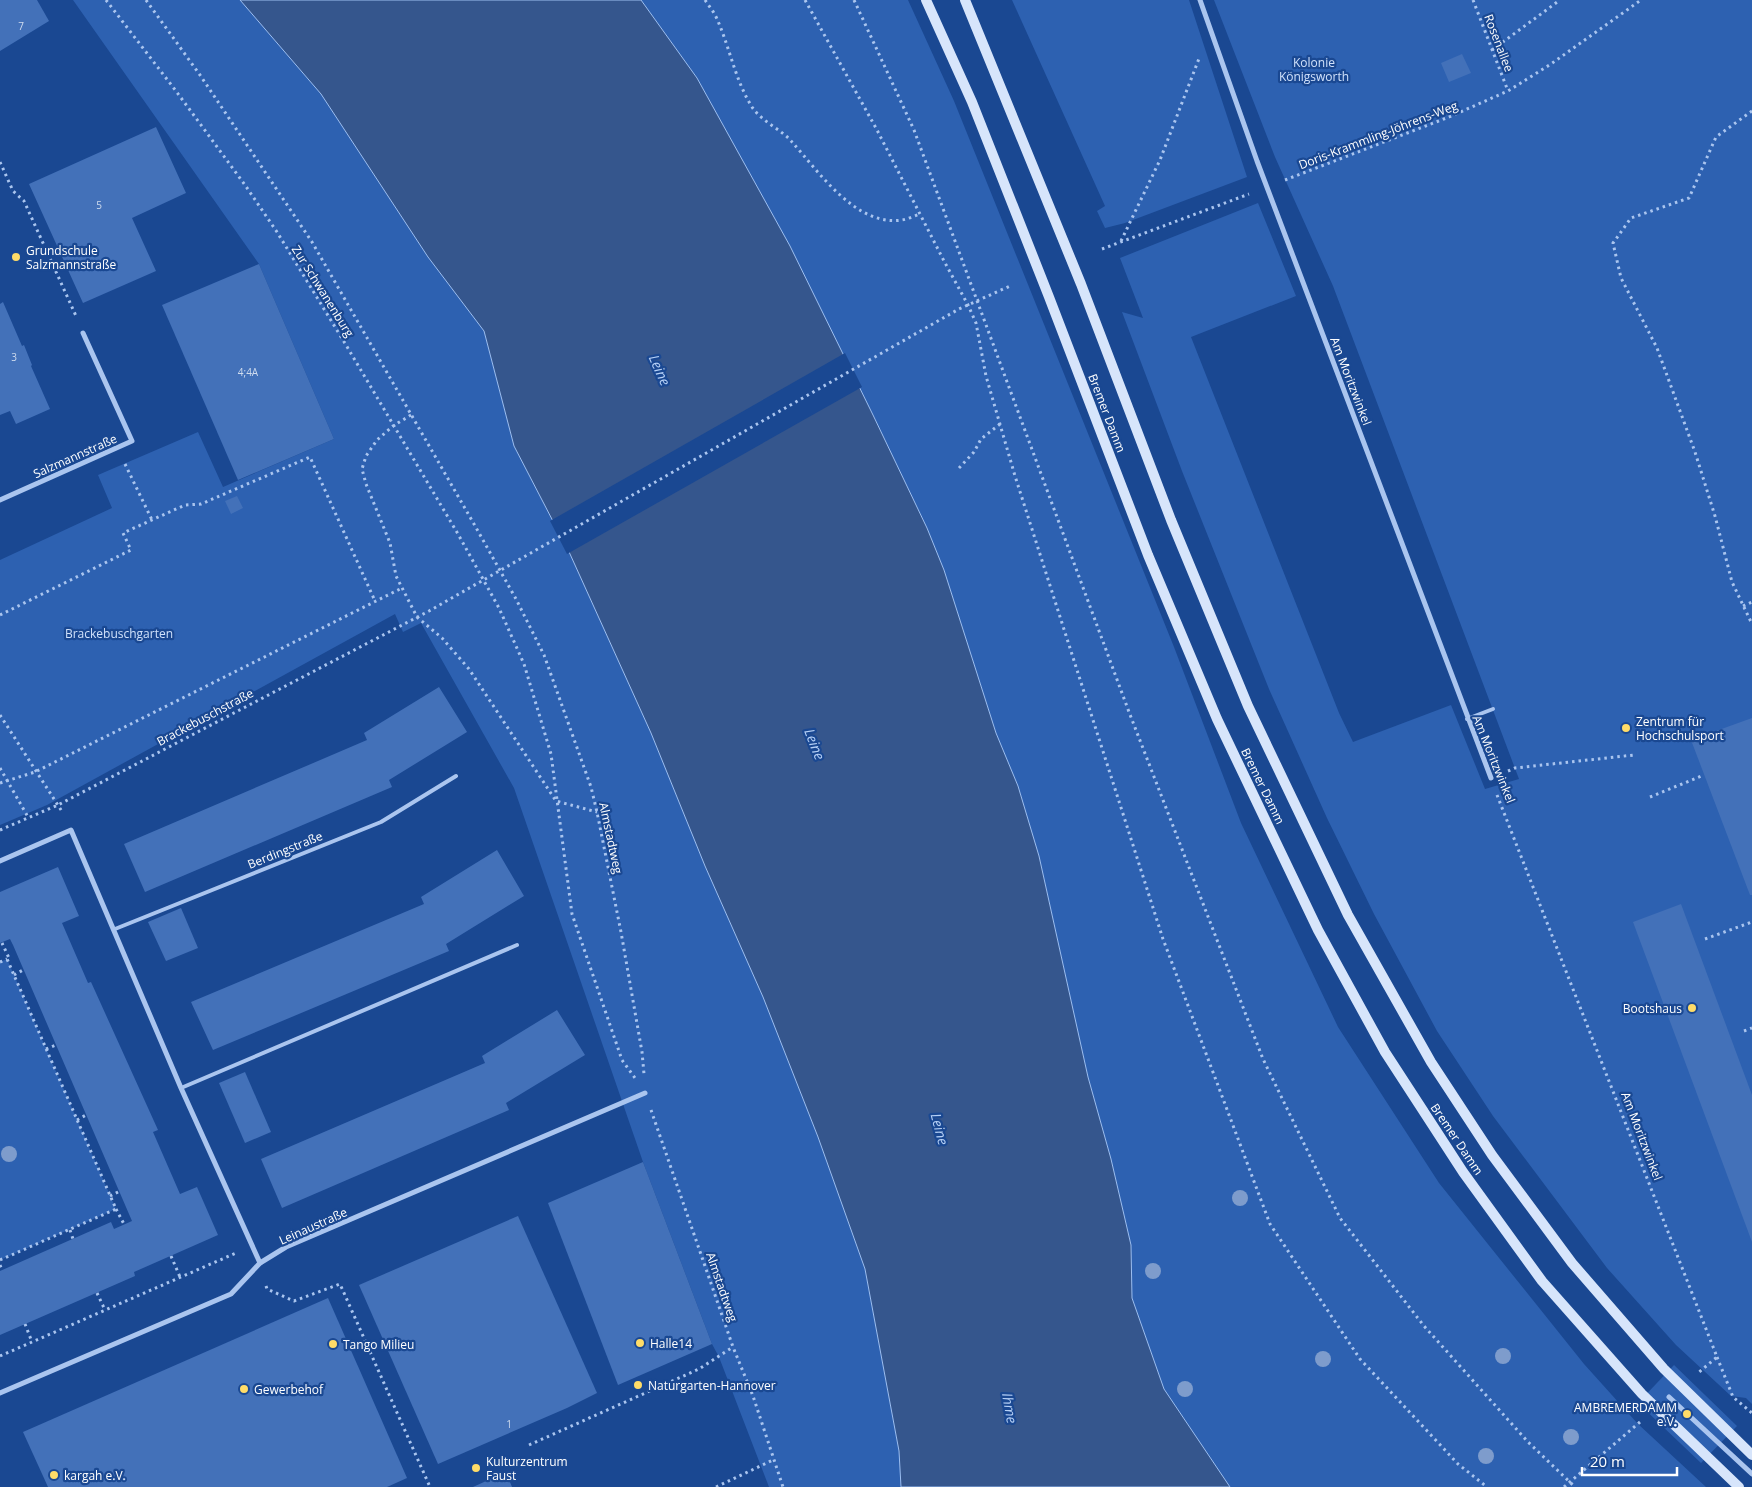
<svg xmlns="http://www.w3.org/2000/svg" width="1752" height="1487" font-family="'Open Sans',sans-serif">
  <style>
    .green { fill: #2d61b1 }
    .water { fill: #35568d; stroke: #9dbff1 }
    .pier { fill: #1a4892 }
    .building { fill: #4371b9 }
    .lines { fill: none; stroke-linecap: round; stroke-linejoin: round }
    .path { stroke: #aac5ef; stroke-width: 3; stroke-dasharray: 2.5 4; stroke-linecap: butt }
    .service { stroke: #aac5ef; stroke-width: 4 }
    .minor { stroke: #aac5ef; stroke-width: 5 }
    .secondary { stroke: #d7e5fb; stroke-width: 10 }
    .tree { fill: #7e9ccc }
    .poi-dot { fill: #ffdc68; stroke: #1a4892; stroke-width: 2 }
    .labels { text-anchor: middle; dominant-baseline: central; stroke-width: 4.5; stroke-linejoin: round; paint-order: stroke }
    .number-label { font-size: 10px; fill: #d0dcee }
    .street-label { font-size: 12px; fill: #fff; stroke: #1a4892 }
    .park-label { font-size: 12px; fill: #d0e1fb; stroke: #1a4892 }
    .poi-label { font-size: 12px; fill: #fff; stroke: #1a4892; text-anchor: start }
    .water-label { font-size: 14px; font-style: italic; fill: #b6d0f6; stroke: #1a4892 }
  </style>
  <rect width="100%" height="100%" fill="#1a4892"/>
  <g class="green">
    <polygon points="73,0 240,0 321,94 428,257 484,331 514,446 570,554 651,733 705,866 763,997 818,1137 865,1269 899,1451 901,1487 769,1487 719,1357 712,1344 643,1162 514,788 421,623 403,632 395,614 47,805 0,825 0,560 112,508 98,475 198,432 223,487 334,439 259,264"/>
    <polygon points="641,0 908,0 954,101 1174,647 1241,823 1338,1027 1439,1183 1584,1364 1638,1424 1706,1487 1230,1487 1164,1389 1132,1298 1131,1245 1111,1159 1088,1077 1039,856 1018,786 996,733 944,570 927,528 873,415 833,334 697,78"/>
    <polygon points="1012,0 1189,0 1247,177 1125,223 1105,228 1097,211 1105,206"/>
    <polygon points="1214,0 1752,0 1752,1404 1746,1398 1731,1396 1676,1345 1607,1268 1493,1116 1437,1031 1374,914 1327,818 1269,689 1182,471 1122,312 1143,318 1120,258 1258,203 1296,296 1191,337 1339,713 1353,742 1451,705 1485,789 1519,779 1333,286 1275,157"/>
    <polygon points="7,959 116,1209 0,1260 0,962"/>
    <polygon points="1674,1365 1737,1426 1701,1463 1638,1403"/>
  </g>
  <polygon class="water" points="240,0 641,0 697,78 790,246 873,415 927,528 944,570 996,733 1018,786 1039,856 1088,1077 1111,1159 1131,1245 1132,1298 1164,1389 1230,1487 901,1487 899,1451 865,1269 818,1137 763,997 705,866 651,733 570,554 514,446 484,331 428,257 321,94"/>
  <polygon class="pier" points="845,353 862,387 567,554 550,521"/>
  <g class="building">
    <polygon points="0,0 37,0 49,21 0,51"/>
    <polygon points="1462,54 1471,73 1449,82 1441,63"/>
    <polygon points="156,127 186,193 132,218 156,271 83,303 29,184"/>
    <polygon points="259,264 334,439 238,480 162,305"/>
    <polygon points="3,302 22,346 24,345 32,365 31,366 50,409 16,424 10,411 0,415 0,304"/>
    <polygon points="237,496 243,508 231,514 225,501"/>
    <polygon points="439,687 467,732 389,780 392,787 145,892 124,844 367,740 364,733"/>
    <polygon points="1752,718 1752,895 1750,895 1691,740"/>
    <polygon points="497,850 524,896 446,944 449,951 213,1050 191,1002 424,904 421,897"/>
    <polygon points="58,867 79,916 62,923 88,983 91,982 158,1130 153,1132 180,1194 197,1187 218,1235 134,1272 135,1276 0,1335 0,1271 111,1222 114,1229 132,1221 13,945 10,939 0,943 0,892"/>
    <polygon points="1681,904 1752,1095 1752,1242 1633,922"/>
    <polygon points="181,908 198,948 166,961 148,922"/>
    <polygon points="557,1010 585,1055 506,1103 509,1110 282,1208 261,1159 485,1063 482,1056"/>
    <polygon points="245,1072 271,1132 245,1143 219,1083"/>
    <polygon points="643,1162 712,1344 618,1385 548,1203"/>
    <polygon points="518,1216 597,1393 567,1408 438,1464 359,1285"/>
    <polygon points="328,1298 407,1478 387,1487 48,1487 23,1432"/>
    <polygon points="506,1472 512,1487 473,1487"/>
  </g>
  <g class="lines">
    <g class="path">
      <polyline points="106,0 176,91 245,185 277,232 346,345 458,534 499,608 524,664 551,754 572,914 622,1060 635,1078"/>
      <polyline points="146,0 200,75 312,242 474,524 516,599 544,655 591,787 597,812 621,932 642,1052 644,1074"/>
      <path d="M705 0C709 6 714 12 717 19 730 48 735 80 752 107 762 122 781 129 792 142 819 172 856 227 902 220 908 219 914 216 920 214"/>
      <polyline points="805,0 877,130 944,261 968,305 976,323 986,376 1015,476 1163,939 1270,1224 1360,1359 1458,1464 1487,1487"/>
      <polyline points="854,0 914,130 1129,712 1263,1059 1340,1218 1424,1326 1528,1442 1575,1487"/>
      <polyline points="1473,0 1508,91"/>
      <polyline points="1492,50 1560,0"/>
      <polyline points="1752,111 1716,137 1689,198 1631,218 1613,243 1621,278 1657,348 1695,452 1715,516 1732,582 1752,624"/>
      <polyline points="0,162 13,191 24,201 76,316"/>
      <polyline points="1285,180 1449,117 1508,91 1551,64 1641,0"/>
      <polyline points="1121,241 1160,160 1200,56"/>
      <polyline points="1102,249 1249,194"/>
      <polyline points="411,415 393,426 377,440 366,456 362,469 366,484 390,543 396,576 417,617 442,638 469,669 556,801 597,812"/>
      <polyline points="125,464 152,520"/>
      <polyline points="959,468 974,452 981,439 1000,424"/>
      <polyline points="1743,606 1752,602"/>
      <polyline points="0,615 131,550 123,533 185,505 201,504 310,457 375,601"/>
      <polyline points="0,715 63,813"/>
      <polyline points="0,768 28,817"/>
      <polyline points="1508,771 1515,768 1634,755"/>
      <polyline points="0,783 35,772 402,588"/>
      <polyline points="1497,795 1717,1357 1698,1373"/>
      <polyline points="1650,797 1704,775"/>
      <polyline points="0,830 58,805 429,611 959,309 1010,286"/>
      <polyline points="1705,939 1752,922"/>
      <polyline points="0,962 7,959"/>
      <polyline points="14,975 23,970"/>
      <polyline points="1744,1031 1752,1028"/>
      <polyline points="46,1049 56,1045"/>
      <polyline points="651,1110 733,1347 753,1396 783,1487"/>
      <polyline points="77,1120 86,1115"/>
      <polyline points="110,1196 120,1191"/>
      <polyline points="116,1209 124,1224"/>
      <polyline points="70,1230 73,1239"/>
      <polyline points="171,1256 180,1277"/>
      <polyline points="0,1260 116,1209 7,959 9,958 2,943"/>
      <polyline points="0,1265 2,1270"/>
      <polyline points="266,1286 267,1289 294,1301 340,1284 430,1487"/>
      <polyline points="97,1293 105,1310"/>
      <polyline points="25,1324 32,1342"/>
      <polyline points="0,1356 236,1253"/>
      <polyline points="1717,1357 1733,1397 1752,1413"/>
      <polyline points="529,1445 699,1369 733,1347"/>
      <polyline points="716,1487 773,1460"/>
      <polyline points="1564,1487 1640,1422"/>
    </g>
    <g class="service">
      <polyline points="1467,719 1493,709"/>
      <polyline points="115,929 381,822 456,776"/>
      <polyline points="181,1088 517,945"/>
    </g>
    <g class="minor">
      <polyline points="1200,0 1257,161 1491,778"/>
      <polyline points="0,500 132,441 83,333"/>
      <polyline points="0,861 71,830 181,1088 260,1263"/>
      <polyline points="0,1393 231,1294 260,1263 286,1247 645,1093"/>
      <polyline points="1669,1397 1752,1474"/>
    </g>
    <g class="secondary">
      <polyline points="926,0 972,102 1049,297 1148,555 1217,719 1318,930 1385,1052 1463,1172 1542,1281 1642,1394 1739,1487"/>
      <polyline points="965,0 1081,284 1171,520 1248,706 1348,915 1431,1062 1492,1155 1572,1263 1664,1369 1752,1455"/>
    </g>
  </g>
  <g class="tree">
    <circle cx="9" cy="1154" r="8"/>
    <circle cx="1240" cy="1198" r="8"/>
    <circle cx="1153" cy="1271" r="8"/>
    <circle cx="1503" cy="1356" r="8"/>
    <circle cx="1323" cy="1359" r="8"/>
    <circle cx="1185" cy="1389" r="8"/>
    <circle cx="1571" cy="1437" r="8"/>
    <circle cx="1486" cy="1456" r="8"/>
  </g>
  <g class="poi-dot">
    <circle cx="16" cy="257" r="5"/>
    <circle cx="1626" cy="728" r="5"/>
    <circle cx="1692" cy="1008" r="5"/>
    <circle cx="640" cy="1343" r="5"/>
    <circle cx="333" cy="1344" r="5"/>
    <circle cx="638" cy="1385" r="5"/>
    <circle cx="244" cy="1389" r="5"/>
    <circle cx="1687" cy="1414" r="5"/>
    <circle cx="476" cy="1468" r="5"/>
    <circle cx="54" cy="1475" r="5"/>
  </g>
  <g class="labels">
    <g class="number-label">
      <text x="21" y="26">7</text>
      <text x="99" y="205">5</text>
      <text x="14" y="357">3</text>
      <text x="248" y="372">4;4A</text>
      <text x="509" y="1424">1</text>
    </g>
    <g class="street-label">
      <text transform="translate(1499 43) rotate(69)">Rosenallee</text>
      <text transform="translate(1378 135) rotate(-21)">Doris-Krammling-Jöhrens-Weg</text>
      <text transform="translate(323 291) rotate(58)">Zur Schwanenburg</text>
      <text transform="translate(1351 381) rotate(69)">Am Moritzwinkel</text>
      <text transform="translate(1107 413) rotate(69)">Bremer Damm</text>
      <text transform="translate(75 456) rotate(-24)">Salzmannstraße</text>
      <text transform="translate(205 717) rotate(-28)">Brackebuschstraße</text>
      <text transform="translate(1494 759) rotate(68)">Am Moritzwinkel</text>
      <text transform="translate(1263 786) rotate(64)">Bremer Damm</text>
      <text transform="translate(611 838) rotate(78)">Almstadtweg</text>
      <text transform="translate(285 850) rotate(-22)">Berdingstraße</text>
      <text transform="translate(1642 1136) rotate(69)">Am Moritzwinkel</text>
      <text transform="translate(1457 1139) rotate(56)">Bremer Damm</text>
      <text transform="translate(313 1226) rotate(-24)">Leinaustraße</text>
      <text transform="translate(722 1287) rotate(71)">Almstadtweg</text>
    </g>
    <g class="park-label">
      <text x="1314" y="62">Kolonie<tspan x="1314" dy="14">Königsworth</tspan></text>
      <text x="119" y="633">Brackebuschgarten</text>
    </g>
    <g class="poi-label">
      <text x="26" y="250">Grundschule<tspan x="26" dy="14">Salzmannstraße</tspan></text>
      <text x="1636" y="721">Zentrum für<tspan x="1636" dy="14">Hochschulsport</tspan></text>
      <text x="1682" y="1008" text-anchor="end">Bootshaus</text>
      <text x="650" y="1343">Halle14</text>
      <text x="343" y="1344">Tango Milieu</text>
      <text x="648" y="1385">Naturgarten-Hannover</text>
      <text x="254" y="1389">Gewerbehof</text>
      <text x="1677" y="1407" text-anchor="end">AMBREMERDAMM<tspan x="1677" dy="14">e.V.</tspan></text>
      <text x="486" y="1461">Kulturzentrum<tspan x="486" dy="14">Faust</tspan></text>
      <text x="64" y="1475">kargah e.V.</text>
    </g>
    <g class="water-label">
      <text transform="translate(660 370) rotate(66)">Leine</text>
      <text transform="translate(815 744) rotate(69)">Leine</text>
      <text transform="translate(940 1129) rotate(75)">Leine</text>
      <text transform="translate(1010 1408) rotate(80)">Ihme</text>
    </g>
  </g>
  <path d="M1582 1467v8h95v-8" fill="none" stroke="#ffffff" stroke-width="2.5"/>
  <text x="1590" y="1467" font-size="15" fill="#ffffff" stroke="#1a4892" stroke-width="4" paint-order="stroke">20 m</text>
</svg>
